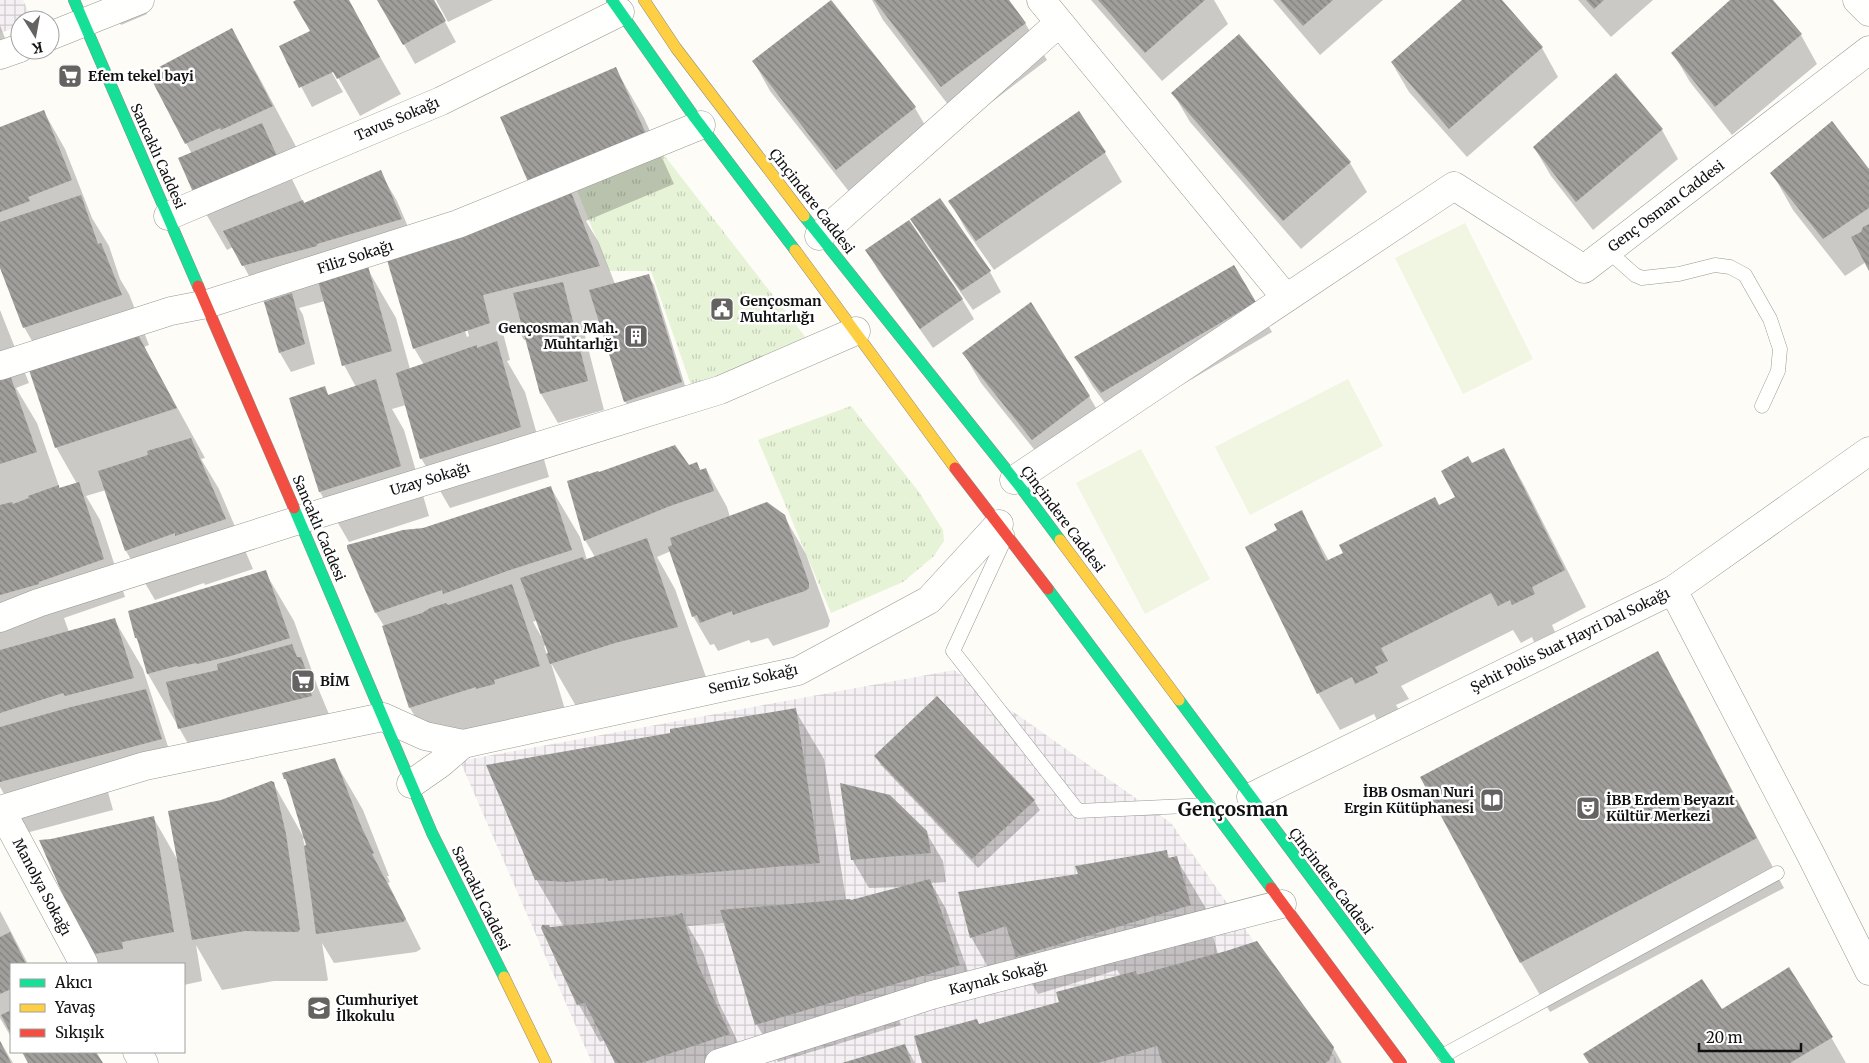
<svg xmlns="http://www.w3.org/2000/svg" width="1869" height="1063" font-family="Merriweather,serif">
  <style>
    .industrial { fill: url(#industrial-grid) }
    .grass { fill: url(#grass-tufts) }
    .pitch { fill: #f0f6e1 }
    .shadow { fill: #0003; fill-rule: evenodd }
    .building { fill: url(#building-back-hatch) }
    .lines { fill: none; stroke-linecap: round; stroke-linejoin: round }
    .lane-casing { stroke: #979795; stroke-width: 15 }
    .street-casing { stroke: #979795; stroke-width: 29 }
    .fast-casing { stroke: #8e8d8b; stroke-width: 12 }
    .slow-casing { stroke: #8e8d8b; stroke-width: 12 }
    .jam-casing { stroke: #8e8d8b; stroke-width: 12 }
    .lane { stroke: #fffffe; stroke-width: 14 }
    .street { stroke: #fffffe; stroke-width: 28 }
    .fast { stroke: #16e098; stroke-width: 11 }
    .slow { stroke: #ffcf43; stroke-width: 11 }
    .jam { stroke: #f24e42; stroke-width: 11 }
    .labels { text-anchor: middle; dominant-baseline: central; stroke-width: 5; stroke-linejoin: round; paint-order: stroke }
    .poi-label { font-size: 14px; font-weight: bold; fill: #111; stroke: #fff; text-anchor: start }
    .street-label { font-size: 14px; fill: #111; stroke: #fff }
    .district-label { font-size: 19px; font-weight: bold; fill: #111; stroke: #fff }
  </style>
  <defs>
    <pattern id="industrial-grid" width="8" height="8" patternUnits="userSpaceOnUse" patternTransform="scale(1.25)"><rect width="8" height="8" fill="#f5f0f3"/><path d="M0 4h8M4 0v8" fill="none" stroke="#d1cdcf"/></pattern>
    <pattern id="grass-tufts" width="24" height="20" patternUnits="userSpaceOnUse" patternTransform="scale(1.25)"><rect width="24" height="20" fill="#e7f3d7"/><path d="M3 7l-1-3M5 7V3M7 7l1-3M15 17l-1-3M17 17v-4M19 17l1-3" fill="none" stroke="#c5cfb8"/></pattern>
    <pattern id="building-back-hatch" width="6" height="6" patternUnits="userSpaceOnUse" patternTransform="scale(1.25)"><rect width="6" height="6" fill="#a19f9c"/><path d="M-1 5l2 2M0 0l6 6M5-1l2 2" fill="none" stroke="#82807e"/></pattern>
  </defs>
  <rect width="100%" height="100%" fill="#fdfcf7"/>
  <g class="industrial">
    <polygon points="0,0 23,0 32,20 20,20 20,26 0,33"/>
    <polygon points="954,670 1171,823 1339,1063 592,1063 460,761"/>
  </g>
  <g class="grass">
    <polygon points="657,146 810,343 691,385 651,271 609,271 573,180"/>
    <polygon points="851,406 919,492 943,530 944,541 934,556 903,582 831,613 758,440"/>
  </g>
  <g class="pitch">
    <polygon points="1465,223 1533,359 1463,394 1395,258"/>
    <polygon points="1348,379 1383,446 1250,515 1215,447"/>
    <polygon points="1141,449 1210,579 1145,614 1076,483"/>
  </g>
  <g class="shadow">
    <polygon points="106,0 141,0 147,14 121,25"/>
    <polygon points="298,0 348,0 401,94 360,116 295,2"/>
    <polygon points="379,0 433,0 456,42 415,64"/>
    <polygon points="436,0 493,0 448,22"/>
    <polygon points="872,0 1007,0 1025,23 1047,60 963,124 883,20"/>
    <polygon points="1091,0 1214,0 1228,24 1162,81"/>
    <polygon points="1273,0 1383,0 1320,55"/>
    <polygon points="1464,0 1500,0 1542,48 1558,77 1467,157 1409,92 1392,63"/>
    <polygon points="1578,0 1653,0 1611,37"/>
    <polygon points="1732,0 1771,0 1801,35 1817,64 1732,135 1690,82 1673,53"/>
    <polygon points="832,1 915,108 932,137 854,198 770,91 754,62"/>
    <polygon points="0,25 11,54 0,58"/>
    <path d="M232 30 260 79 301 156 290 175 304 204 380 172 397 201 417 248 338 271 367 268 396 318 410 369 424 365 414 348 542 204 615 68 644 118 674 184 586 221 599 243 615 284 648 275 654 285 687 392 630 411 625 401 600 322 592 324 593 325 583 328 604 410 558 423 541 394 527 340H524L517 328 503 333 510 360 507 361 525 392 549 477 450 508 421 458 406 405 392 409 404 430 429 516 349 542 320 492 291 398 325 388 329 396 356 387 344 365 325 301 299 308 303 315 315 364 291 372 280 353 267 308 233 247 227 250 198 200 192 154 186 143ZM462 322H465L469 336 467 337Z"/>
    <polygon points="309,33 343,92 312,107 280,47"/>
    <polygon points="1239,35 1350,163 1367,192 1301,249 1190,122 1173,93"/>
    <polygon points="44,112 65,149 92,218 109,246 120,279 129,294 149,345 144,347 205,458 201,459 219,489 253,569 205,585 204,583 155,600 126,551 106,490 86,496 100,520 125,597 64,618 69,632 114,619 143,669 172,759 104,778 113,810 26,833 0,787 0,310 29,383 16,388 37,423 60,489 77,484 56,447 43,360 24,327 0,264 0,128"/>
    <polygon points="1078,113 1105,153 1122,182 994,270 966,230 950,201"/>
    <polygon points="1662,130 1678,159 1593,230 1551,176 1534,147"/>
    <polygon points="1869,171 1869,269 1866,262 1845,276 1793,210 1772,173"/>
    <polygon points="912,219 990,272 1001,292 973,310 923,239"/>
    <polygon points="867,250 962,299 974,319 933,348 878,270"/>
    <polygon points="1234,266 1272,332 1119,422 1093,387 1076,358"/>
    <polygon points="964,354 1089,396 1106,425 1049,468 981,383"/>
    <polygon points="1504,449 1525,487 1586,607 1552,625 1555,632 1534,642 1532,637 1521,643 1513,630 1401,686 1409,699 1396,705 1399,710 1377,720 1374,714 1340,730 1318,693 1279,531 1302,512 1329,561 1456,498 1472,465"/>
    <path d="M697 464 701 471 706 469 727 507 730 517 784 516 806 554 830 621 828 627 773 646 768 638 751 643 749 640 718 651 714 644 710 645 693 616 671 551 657 557 675 589 706 677 644 693 580 713 551 663 567 716 439 758 410 708 384 626 376 613 348 548 424 529 551 488 580 537 587 560 595 557 585 540 689 466ZM537 620 543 636H541L533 622ZM546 645 549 653 547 655 544 646Z"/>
    <polygon points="265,572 294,621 318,688 331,719 201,766 148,674 140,645 136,638"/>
    <polygon points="1657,653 1686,703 1784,888 1550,1012 1521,963 1422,778"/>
    <polygon points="795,710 824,759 846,900 851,902 904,887 869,888 852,859 926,832 943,861 946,882 931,883 946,909 976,994 898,1017 901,1025 778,1062 757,1025 726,923 688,926 703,952 719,1003 748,1063 616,1063 605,1040 600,1042 579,1005 542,928 564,927 536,879 672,734"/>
    <polygon points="875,756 1034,801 1040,810 978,868 881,765"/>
    <path d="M334 760 363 810 389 876H387L390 882 388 883 421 949 416 952 334 963 322 943 328 980 326 981H274L222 990 196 945 202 981 184 985V964H96L90 955 153 817 177 859 222 801 273 783 303 836 290 787 285 779ZM305 838 308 846 305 847 303 839Z"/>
    <polygon points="1166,852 1170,859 1176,858 1205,907 1218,954 1333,1047 1342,1063 923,1063 979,1025 1058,1003 1121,976 1117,970 1038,994 1021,965 992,974 971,937 1079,875"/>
    <polygon points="0,911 27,962 27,964 11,964 11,1037 0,1018"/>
    <polygon points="1721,1010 1831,1037 1846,1063 1590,1063"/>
    <polygon points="0,1041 13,1063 0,1063"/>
    <polygon points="905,1045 915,1063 845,1063"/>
    <polygon points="23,1052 94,1052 102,1063 29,1063"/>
  </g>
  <g class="building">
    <polygon points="296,0 349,0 380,57 337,79 333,72 299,88 279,46 310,31 293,2"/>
    <polygon points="377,0 434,0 446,21 403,45"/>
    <polygon points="831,0 916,107 836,170 752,61"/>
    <polygon points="874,0 1009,0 1026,23 941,87"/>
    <polygon points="1098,0 1205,0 1145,53"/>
    <polygon points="1280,0 1333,0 1303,26"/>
    <polygon points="1462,0 1502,0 1543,47 1449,129 1391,62"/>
    <polygon points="1586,0 1604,0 1594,9"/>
    <polygon points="1730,0 1773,0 1802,34 1715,107 1671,53"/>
    <polygon points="232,28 273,106 221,130 220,128 185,144 148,73"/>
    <polygon points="1239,34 1351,162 1283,221 1171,93"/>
    <polygon points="616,67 646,134 529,184 500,117"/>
    <polygon points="1616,73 1663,129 1576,202 1533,147"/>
    <polygon points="44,110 72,180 28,197 30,201 0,212 0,127"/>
    <polygon points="1079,111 1106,152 976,241 948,201"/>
    <polygon points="1832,121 1869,169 1869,208 1823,239 1770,173"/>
    <polygon points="262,123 281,165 197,201 178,158"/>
    <polygon points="381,170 402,219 317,244 317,246 242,266 223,231 303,200 304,203"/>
    <polygon points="571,192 600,266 483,295 490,323 413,349 387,260"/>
    <polygon points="81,195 98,244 101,243 122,295 23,328 0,268 0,222"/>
    <polygon points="940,198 991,271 961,291 910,219"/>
    <polygon points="909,220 963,299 920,329 865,250"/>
    <polygon points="1869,224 1869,271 1851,237 1861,232 1863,227"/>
    <polygon points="1234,265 1256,302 1101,393 1074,357"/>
    <polygon points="368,266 392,351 342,366 318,281"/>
    <polygon points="649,274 682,382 624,402 589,290"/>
    <polygon points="563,282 588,381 540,394 513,293"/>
    <polygon points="292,293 305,344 279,353 264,302"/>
    <polygon points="1031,302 1090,396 1032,440 962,353"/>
    <polygon points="135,329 177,408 55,448 27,364"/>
    <polygon points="497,341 521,427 420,459 396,373 477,345 477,348"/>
    <polygon points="9,372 37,452 0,464 0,375"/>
    <polygon points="376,379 401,466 319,492 289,398 325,386 328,395"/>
    <polygon points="191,438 226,519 175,536 175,533 125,551 98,471 148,455 147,451"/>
    <polygon points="675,445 689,465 697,462 700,470 706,468 714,491 670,506 584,541 567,481 598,471 599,472"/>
    <polygon points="1504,448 1565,570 1532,587 1535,594 1512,605 1510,600 1498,606 1491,593 1381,648 1388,661 1375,667 1378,673 1355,684 1352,677 1317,694 1245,547 1277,530 1274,524 1302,510 1326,561 1343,553 1339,545 1435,497 1439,505 1455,497 1441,471 1468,456 1472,463"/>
    <polygon points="79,482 104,559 39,582 39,584 0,595 0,505 12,502 13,504 29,498 28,496 59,485 59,488"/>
    <polygon points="551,486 572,550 510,570 443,594 442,590 375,613 347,548 347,545 403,530 423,528"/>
    <polygon points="767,502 785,515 809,583 809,588 805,591 750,609 733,615 732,611 700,623 697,615 692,617 668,547 672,545 670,538"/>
    <polygon points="647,538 678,627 615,643 550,664 546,654 548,653 520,578 583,557 584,560"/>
    <polygon points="266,570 290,638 231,656 197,664 196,663 179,667 177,666 147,674 137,638 135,638 128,611"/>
    <polygon points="512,584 540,666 494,680 495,684 476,689 476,687 409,708 382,626 422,613 430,608 446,603 448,605"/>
    <polygon points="115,618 134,678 65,696 63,693 0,713 0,650"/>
    <polygon points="292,644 297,657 301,657 310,681 307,683 312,696 178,729 166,682 218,670 217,664"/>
    <polygon points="1658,651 1757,838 1520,963 1420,777"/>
    <polygon points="146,689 162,739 0,782 0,727 71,707"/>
    <polygon points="937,696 1035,800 972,859 874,756"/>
    <polygon points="796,708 820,863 608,881 607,878 566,882 535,880 486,765 670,733 670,729"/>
    <polygon points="335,758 361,826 374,853 372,854 406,919 403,922 316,934 304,846 306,845 286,779 284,779 282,773"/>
    <polygon points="271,781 274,782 286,834 300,929 298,932 245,931 192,940 168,811 221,800"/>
    <polygon points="840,783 890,795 927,831 931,853 851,860"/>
    <polygon points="154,816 174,932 122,942 123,949 89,955 39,840 51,839"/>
    <polygon points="1167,850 1168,858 1177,856 1191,905 1016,957 1006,926 970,938 958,892 1078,874 1075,866"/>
    <polygon points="930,879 960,965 755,1025 720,910 850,899 851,900"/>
    <polygon points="682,913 698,965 730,1034 641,1063 615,1063 585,1003 577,1005 541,928 542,925 549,925 550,927 673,916"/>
    <polygon points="10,932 26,964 11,964 11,989 0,994 0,937"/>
    <polygon points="1257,941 1334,1047 1329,1061 1325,1063 1162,1063 1157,1046 1098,1063 922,1063 914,1036 977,1019 979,1024 1059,1002 1056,992 1136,971 1137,975 1226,951"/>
    <polygon points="1789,967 1833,1037 1790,1063 1589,1063 1583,1054 1702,979 1722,1009"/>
    <polygon points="11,1010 11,1034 1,1015"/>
    <polygon points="0,1041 11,1063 0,1063"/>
    <polygon points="905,1044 911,1063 842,1063"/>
    <polygon points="22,1052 96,1052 103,1063 28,1063"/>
  </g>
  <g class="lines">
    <g class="lane-casing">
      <g id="lane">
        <polyline points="1608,251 1635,275 1642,278 1679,274 1715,265 1730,267 1745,275 1770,319 1780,349 1778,371 1762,406"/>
        <polyline points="1007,534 953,651 1078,811 1208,805"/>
        <polyline points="1444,1055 1777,873"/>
      </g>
    </g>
    <g class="street-casing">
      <g id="street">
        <polyline points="1041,0 1286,298"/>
        <polyline points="1857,0 1869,12"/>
        <polyline points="50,36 140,0"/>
        <polyline points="0,55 20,48"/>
        <polyline points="168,216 441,101 620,12"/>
        <polyline points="819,236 1059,23"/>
        <polyline points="0,366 171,311 207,304 458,224 701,125"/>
        <polyline points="1014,480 1454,186 1584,269 1869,50"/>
        <polyline points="1673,590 1811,855 1869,971"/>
        <polyline points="0,618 38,603 299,520 720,390 856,331"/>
        <polyline points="411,784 441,763 463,744"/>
        <polyline points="1251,797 1673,590 1869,451"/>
        <polyline points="0,810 145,766 383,717 425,736 463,744 798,671 929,600 999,524"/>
        <polyline points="1,810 84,964"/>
        <polyline points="137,1052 144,1063"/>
        <polyline points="719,1063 932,995 1282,904"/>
      </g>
    </g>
    <g class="fast-casing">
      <g id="fast">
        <polyline points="74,0 198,286"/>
        <polyline points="612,0 695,118 795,250"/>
        <polyline points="804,216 1025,493 1060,540"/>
        <polyline points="294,508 432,833 504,977"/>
        <polyline points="1048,589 1271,888"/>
        <polyline points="1179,700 1449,1063"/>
      </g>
    </g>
    <g class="slow-casing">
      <g id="slow">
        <polyline points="644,0 676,48 804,216"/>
        <polyline points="795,250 955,468"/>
        <polyline points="1060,540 1179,700"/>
        <polyline points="504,977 546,1063"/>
      </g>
    </g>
    <g class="jam-casing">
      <g id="jam">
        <polyline points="198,286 294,508"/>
        <polyline points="955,468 1048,589"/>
        <polyline points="1271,888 1401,1063"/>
      </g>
    </g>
    <use href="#lane" class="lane"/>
    <use href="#street" class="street"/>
    <use href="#fast" class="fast"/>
    <use href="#slow" class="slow"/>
    <use href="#jam" class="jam"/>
  </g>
  <defs>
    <g id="supermarket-square" transform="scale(1.25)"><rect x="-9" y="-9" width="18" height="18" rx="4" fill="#646362" stroke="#fff"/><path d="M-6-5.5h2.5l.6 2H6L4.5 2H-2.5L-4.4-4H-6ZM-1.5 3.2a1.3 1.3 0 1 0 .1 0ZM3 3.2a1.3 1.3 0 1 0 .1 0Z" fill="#fff"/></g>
    <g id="civic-square" transform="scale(1.25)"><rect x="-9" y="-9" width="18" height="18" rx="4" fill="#646362" stroke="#fff"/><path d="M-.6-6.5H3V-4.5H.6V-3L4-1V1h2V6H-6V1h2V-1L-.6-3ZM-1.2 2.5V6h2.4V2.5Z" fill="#fff"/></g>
    <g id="building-square" transform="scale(1.25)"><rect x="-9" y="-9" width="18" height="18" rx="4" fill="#646362" stroke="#fff"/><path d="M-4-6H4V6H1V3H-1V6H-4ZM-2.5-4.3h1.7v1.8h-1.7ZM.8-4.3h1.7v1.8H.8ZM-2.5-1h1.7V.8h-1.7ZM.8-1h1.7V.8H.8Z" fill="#fff"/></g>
    <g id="library-square" transform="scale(1.25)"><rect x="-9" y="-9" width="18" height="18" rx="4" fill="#646362" stroke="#fff"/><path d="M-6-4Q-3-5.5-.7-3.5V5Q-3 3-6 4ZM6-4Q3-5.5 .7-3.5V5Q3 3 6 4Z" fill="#fff"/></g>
    <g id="theatre-square" transform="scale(1.25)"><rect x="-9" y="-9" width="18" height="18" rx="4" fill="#646362" stroke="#fff"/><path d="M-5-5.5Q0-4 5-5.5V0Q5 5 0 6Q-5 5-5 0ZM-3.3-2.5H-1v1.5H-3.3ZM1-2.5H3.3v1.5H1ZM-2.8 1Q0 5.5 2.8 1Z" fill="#fff"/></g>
    <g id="school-square" transform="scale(1.25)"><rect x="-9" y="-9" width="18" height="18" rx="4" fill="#646362" stroke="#fff"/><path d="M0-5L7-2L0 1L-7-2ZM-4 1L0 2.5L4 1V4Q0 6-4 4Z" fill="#fff"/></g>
  </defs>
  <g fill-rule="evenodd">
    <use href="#supermarket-square" x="70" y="76"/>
    <use href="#civic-square" x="722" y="309"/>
    <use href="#building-square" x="636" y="336"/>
    <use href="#supermarket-square" x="303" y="681"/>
    <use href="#library-square" x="1492" y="800"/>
    <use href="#theatre-square" x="1588" y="808"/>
    <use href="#school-square" x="319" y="1008"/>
  </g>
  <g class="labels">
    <g class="poi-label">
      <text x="88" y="76">Efem tekel bayi</text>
      <text x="740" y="301">Gençosman<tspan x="740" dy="16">Muhtarlığı</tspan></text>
      <text x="618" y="328" text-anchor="end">Gençosman Mah.<tspan x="618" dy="16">Muhtarlığı</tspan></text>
      <text x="320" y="681">BİM</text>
      <text x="1474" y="792" text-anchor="end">İBB Osman Nuri<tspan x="1474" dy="16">Ergin Kütüphanesi</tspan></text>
      <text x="1606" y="800">İBB Erdem Beyazıt<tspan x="1606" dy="16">Kültür Merkezi</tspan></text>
      <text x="336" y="1000">Cumhuriyet<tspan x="336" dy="16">İlkokulu</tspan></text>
    </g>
    <g class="street-label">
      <text transform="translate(397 119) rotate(-23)">Tavus Sokağı</text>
      <text transform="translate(158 156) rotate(66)">Sancaklı Caddesi</text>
      <text transform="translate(812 201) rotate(52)">Çinçindere Caddesi</text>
      <text transform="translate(1666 206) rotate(-37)">Genç Osman Caddesi</text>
      <text transform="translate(355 257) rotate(-18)">Filiz Sokağı</text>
      <text transform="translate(430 479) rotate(-17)">Uzay Sokağı</text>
      <text transform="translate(1063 519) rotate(53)">Çinçindere Caddesi</text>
      <text transform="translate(319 528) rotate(67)">Sancaklı Caddesi</text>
      <text transform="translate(1570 640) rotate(-26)">Şehit Polis Suat Hayri Dal Sokağı</text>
      <text transform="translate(753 679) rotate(-13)">Semiz Sokağı</text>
      <text transform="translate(1331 881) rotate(53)">Çinçindere Caddesi</text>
      <text transform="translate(42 887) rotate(62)">Manolya Sokağı</text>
      <text transform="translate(481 898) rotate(64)">Sancaklı Caddesi</text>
      <text transform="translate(998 978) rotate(-14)">Kaynak Sokağı</text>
    </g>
    <g class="district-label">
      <text x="1233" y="809">Gençosman</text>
    </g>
  </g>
  <rect x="10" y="963" width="175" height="90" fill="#ffffff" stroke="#a0a0a0"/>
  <rect x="20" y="979" width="25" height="8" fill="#16e098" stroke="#a0a0a0"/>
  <text x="55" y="988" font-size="15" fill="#111111">Akıcı</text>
  <rect x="20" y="1004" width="25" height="8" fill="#ffcf43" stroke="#a0a0a0"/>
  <text x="55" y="1013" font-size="15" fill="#111111">Yavaş</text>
  <rect x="20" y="1029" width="25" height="8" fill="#f24e42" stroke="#a0a0a0"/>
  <text x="55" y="1038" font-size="15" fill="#111111">Sıkışık</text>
  <g transform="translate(35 35) rotate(169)"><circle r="24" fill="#ffffff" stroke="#a0a0a0"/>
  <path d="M0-4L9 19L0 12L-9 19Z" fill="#646362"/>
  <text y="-8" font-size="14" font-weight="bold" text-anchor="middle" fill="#111111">K</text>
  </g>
  <path d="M1699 1043v8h102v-8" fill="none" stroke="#111111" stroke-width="2.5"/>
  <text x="1706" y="1043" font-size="15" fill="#111111" stroke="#ffffff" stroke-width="4" paint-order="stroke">20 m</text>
</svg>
